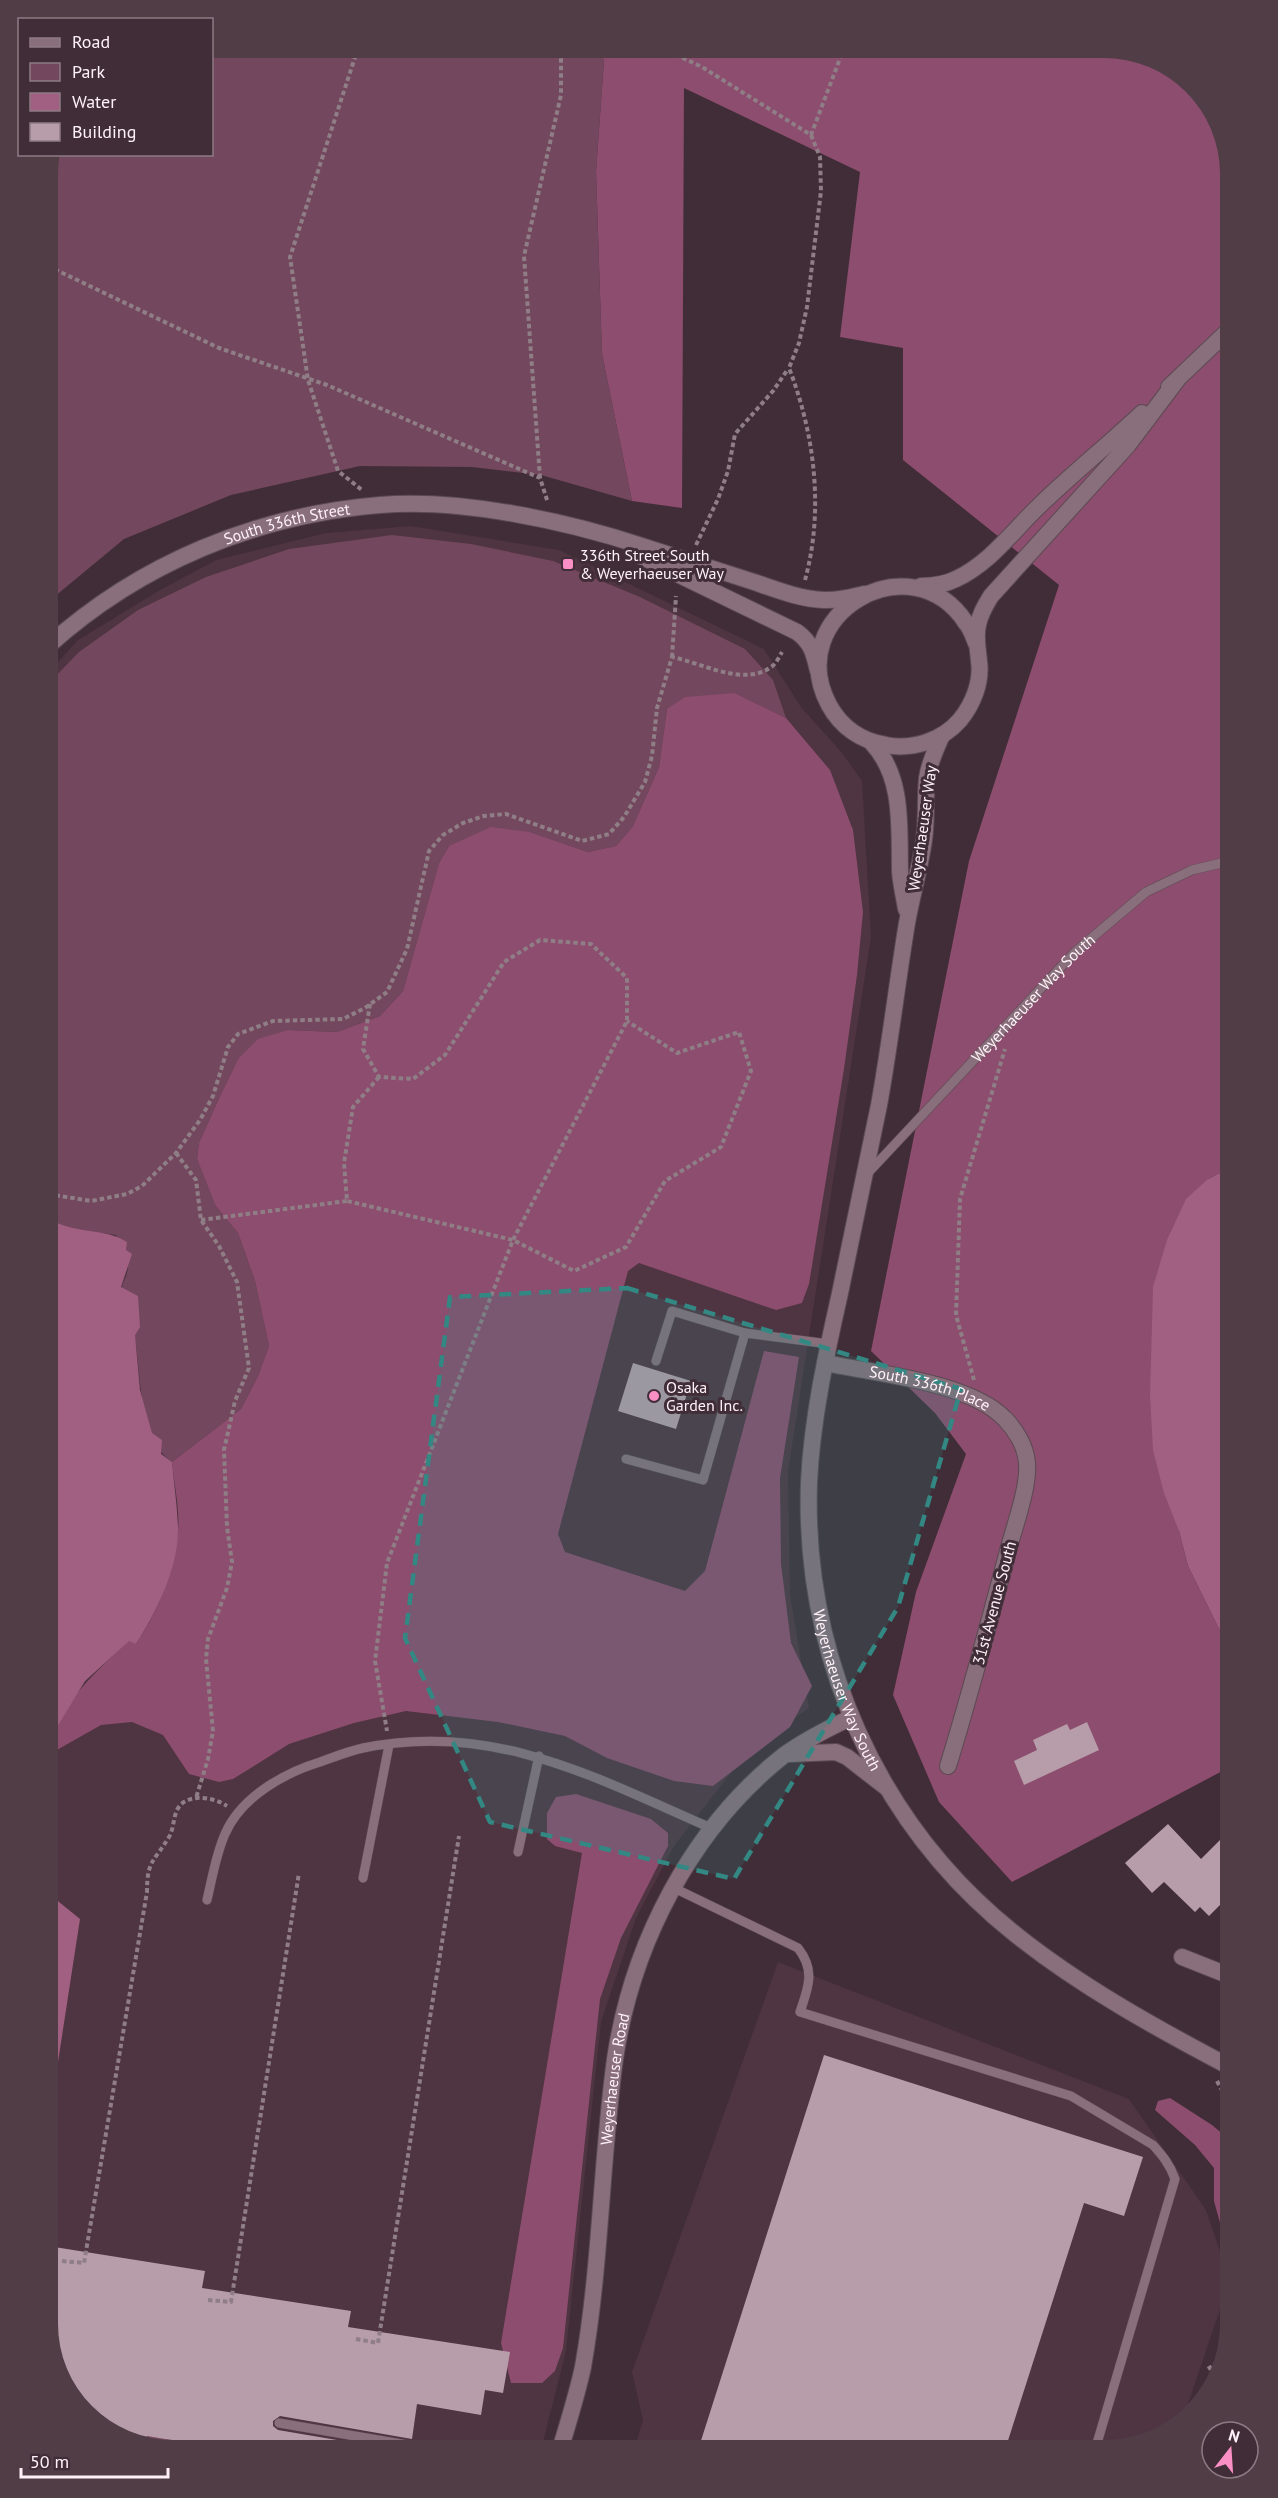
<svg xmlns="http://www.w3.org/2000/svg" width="1278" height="2498" font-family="'PT Sans',sans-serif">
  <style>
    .built { fill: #4f3441 }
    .green { fill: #73475d }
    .forest { fill: #8c4d6e }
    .water { fill: #a15f81 }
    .building { fill: #b79da9 }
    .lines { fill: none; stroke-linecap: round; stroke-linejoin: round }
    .service-casing { stroke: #5b4a52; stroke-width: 10 }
    .minor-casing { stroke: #5b4a52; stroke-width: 18 }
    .tertiary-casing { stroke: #5b4a52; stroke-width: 18 }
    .secondary-casing { stroke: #5b4a52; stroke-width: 18 }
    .path { stroke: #8f7e86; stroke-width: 4; stroke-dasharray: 4.5 3; stroke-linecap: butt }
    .service { stroke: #886f7b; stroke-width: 9 }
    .minor { stroke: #886f7b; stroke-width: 16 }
    .tertiary { stroke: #886f7b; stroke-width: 16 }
    .secondary { stroke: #886f7b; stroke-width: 16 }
    .marked { fill: #338883; fill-opacity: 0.2; stroke: #338883; stroke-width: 4.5; stroke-dasharray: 12 8; stroke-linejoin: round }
    .poi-dot { fill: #fa8fc6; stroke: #412d37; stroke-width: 2 }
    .labels { text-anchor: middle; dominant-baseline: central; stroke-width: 6; stroke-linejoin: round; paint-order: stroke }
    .street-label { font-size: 16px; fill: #fff1f7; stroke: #412d37 }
    .poi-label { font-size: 16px; fill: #fff1f7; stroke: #412d37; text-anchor: start }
  </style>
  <rect width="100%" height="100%" fill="#412d37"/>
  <g class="built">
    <polygon points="411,526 559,550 764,649 801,707 843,754 862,781 871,937 788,1471 790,1595 809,1708 747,1752 674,1846 636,1918 601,2022 566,2351 541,2450 167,2450 98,2424 58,2372 48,2323 48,673 78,640 160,590 216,560 326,533"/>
    <polygon points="778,1962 1129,2099 1206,2210 1230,2280 1185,2413 1152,2440 1103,2450 634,2450 643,2420 632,2372"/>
  </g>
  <g class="green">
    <polygon points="212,48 593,48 604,60 596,172 602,354 632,501 541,475 472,467 360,466 231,495 124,539 48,602 48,167 51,155 212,154"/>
    <path d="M392 535 471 544 553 561 640 597 745 649 773 680 786 718 735 693 667 709 659 767 633 826 616 846 588 852 530 832 449 846 439 863 403 991 380 1016 337 1032 288 1030 238 1059 220 1096 199 1143 197 1159 215 1205 238 1233 255 1281 269 1346 258 1376 241 1409 172 1462C137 1437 142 1372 134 1334 131 1319 123 1305 122 1290 121 1284 126 1279 127 1273 131 1258 124 1246 116 1235L62 1227 48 1220V684L79 652 138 610 206 577 289 549Z"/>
  </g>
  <g class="forest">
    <polygon points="593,48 1112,48 1180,74 1220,126 1230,175 1230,1168 1208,1179 1179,1531 1188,1566 1230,1651 1230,1767 1012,1882 939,1802 893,1695 916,1592 966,1454 935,1413 871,1351 969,861 1059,585 903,460 903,348 840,337 860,172 684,88 682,508 632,501 602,354 596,172 604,60"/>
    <path d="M735 693 786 718 830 770 853 830 863 912 857 975 844 1069 809 1284 802 1303 776 1310 639 1263 628 1271 558 1534 565 1552 685 1591 705 1571 764 1351 799 1357 780 1478 781 1564 791 1643 812 1686 790 1727 713 1786 674 1781 607 1758 565 1736 498 1722 406 1711 354 1723 289 1744 233 1779 219 1782 189 1774 163 1735 132 1722 101 1725 48 1755C48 1714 101 1667 129 1640L136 1644C159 1610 174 1572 178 1531 180 1509 174 1484 172 1462L241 1409 258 1376 269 1346 255 1281 238 1233 215 1205 197 1159 199 1143 220 1096 238 1059 258 1039 288 1030 337 1032 380 1016 403 991 439 863 449 846 491 827 530 832 588 852 616 846 633 826 659 767 667 709 685 697Z"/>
    <polygon points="576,1794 651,1819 668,1833 668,1846 621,1938 600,1999 563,2348 555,2371 542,2383 511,2383 501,2343 582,1853 555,1846 547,1839 547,1813 556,1797"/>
    <polygon points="1170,2098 1212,2125 1230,2140 1230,2237 1222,2230 1214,2201 1214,2168 1195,2145 1155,2110 1158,2101"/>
    <polygon points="147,2436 231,2450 167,2450 146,2442"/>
  </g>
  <g class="water">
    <polygon points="1230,1168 1230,1651 1188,1566 1179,1531 1164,1493 1153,1450 1150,1395 1153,1287 1167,1240 1186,1199 1208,1179"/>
    <path d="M48 1218C74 1235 104 1227 127 1242L126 1250 132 1254 121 1287 138 1296 140 1327 135 1335 140 1390 152 1433 162 1440 161 1454 172 1462C174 1483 177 1505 178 1527 179 1566 157 1612 136 1644L129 1641 85 1681 48 1742Z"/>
    <polygon points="48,1893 80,1919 48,2127"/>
  </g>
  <g class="building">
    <polygon points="633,1363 691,1381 676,1429 618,1411"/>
    <polygon points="1087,1722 1099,1750 1024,1785 1014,1761 1037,1750 1033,1740 1067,1724 1070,1730"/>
    <polygon points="1168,1824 1201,1859 1230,1830 1230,1895 1209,1916 1200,1907 1195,1912 1164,1882 1152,1893 1125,1863"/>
    <polygon points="824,2055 1143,2157 1124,2216 1084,2203 1005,2450 698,2450"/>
    <polygon points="48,2246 205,2271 202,2288 351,2311 348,2327 510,2352 503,2393 485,2390 481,2415 417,2404 412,2439 280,2416 273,2421 273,2426 278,2430 396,2450 231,2450 147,2436 146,2442 98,2424 58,2372 48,2323"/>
  </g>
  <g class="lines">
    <g class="service-casing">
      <g id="service">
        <path id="s1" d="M867 1174 1075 952 1146 892 1192 870 1230 861"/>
        <polyline points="656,1361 672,1311 745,1333 829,1344"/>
        <polyline points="626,1459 703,1480 745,1333"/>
        <polyline points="518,1852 539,1756"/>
        <polyline points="363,1878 389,1745"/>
        <path d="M674 1888 798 1948C816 1971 808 1988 800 2012L1071 2096 1153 2145C1163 2156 1170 2165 1175 2179L1095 2450"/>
        <path d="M207 1900C212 1879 216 1854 225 1834 241 1797 284 1773 320 1762 334 1757 349 1751 363 1748 494 1721 596 1778 711 1828"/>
        <polyline points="279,2423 437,2450"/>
      </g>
    </g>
    <g class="minor-casing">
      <g id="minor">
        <path id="s2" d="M825 1363C874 1373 970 1382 1005 1419 1016 1430 1026 1447 1027 1463 1029 1488 1014 1527 1008 1551 989 1623 970 1695 948 1766"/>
        <polyline points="789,1754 836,1752 847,1757 887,1788"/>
        <polyline points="1182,1957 1230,1976"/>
        <path id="s3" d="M560 2450C568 2423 577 2395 583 2367 601 2265 601 2161 615 2059 632 1944 691 1829 783 1756 803 1741 827 1729 850 1718"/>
      </g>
    </g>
    <g class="tertiary-casing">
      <g id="tertiary">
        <polyline points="1169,387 1230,329"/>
        <path d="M921 586C934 586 944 585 956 579 990 563 1013 531 1039 506 1072 474 1108 445 1142 413"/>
        <path d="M976 643C973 636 971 629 966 623 911 539 781 615 829 705 841 727 861 741 886 745 912 750 942 741 960 720 973 704 982 682 979 661 978 649 975 637 978 625 980 614 985 606 991 596L1128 445 1177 380"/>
        <path id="s4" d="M942 735C936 749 929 763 927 778 925 799 927 819 924 840 920 868 912 895 907 923 897 983 890 1045 879 1105 866 1168 853 1230 840 1293 826 1355 812 1419 809 1482 803 1656 878 1825 1015 1934 1080 1986 1156 2028 1230 2067"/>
        <path d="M872 743C904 777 899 828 900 872 901 884 904 897 906 909"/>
      </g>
    </g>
    <g class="secondary-casing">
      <g id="secondary">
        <path d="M632 552 797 632C812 643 814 654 818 671"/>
        <path id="s5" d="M48 646C140 563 257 515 380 505 460 498 566 521 642 546 680 558 717 570 754 582 777 590 800 599 824 600 838 601 851 597 864 594"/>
      </g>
    </g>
    <g class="path">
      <polyline points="358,48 290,257 308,380 338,471 362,490"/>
      <polyline points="662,48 702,67 811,135 844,48"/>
      <polyline points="48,266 219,348 327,385 540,478 548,503"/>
      <polyline points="540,478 524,256 561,95 561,48"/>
      <polyline points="696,545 718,499 728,471 735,434 773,391 788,369"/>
      <path d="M805 580C824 511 815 435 789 368L799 343 807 307 821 191 820 157 811 135"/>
      <polyline points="672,657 676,596"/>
      <polyline points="370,1004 363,1049 379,1077 413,1079 445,1055 504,962 540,940 591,944 627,978 627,1021 513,1240 387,1563 375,1661 387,1731"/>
      <polyline points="379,1077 353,1107 344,1163 347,1201 513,1240 574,1271 626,1247 665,1181 721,1147 751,1071 739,1032 677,1053 627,1021"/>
      <polyline points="176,1153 196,1180 201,1220 219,1246 237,1282 249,1368 235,1401 224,1450 227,1527 232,1562 227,1588 208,1639 206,1659 213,1731 208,1759 196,1798"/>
      <path d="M48 1194 91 1201 127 1194 142 1186 176 1153 200 1120 213 1096 228 1047 238 1034 273 1021 343 1019 365 1008 387 992 407 949 429 851 443 835 463 823 484 816 506 814 582 841 609 834 624 817 645 782 652 756 657 708 672 657C702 663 744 687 771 667 776 664 779 657 782 652"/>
      <polyline points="201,1220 347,1201"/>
      <polyline points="974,1380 956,1315 960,1199 1005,1049"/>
      <polyline points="1217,2081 1230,2105"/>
      <path d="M62 2261 84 2263 147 1892C147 1860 154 1862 169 1837 174 1828 173 1819 177 1810 186 1792 214 1797 227 1806"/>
      <polyline points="208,2300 231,2302 299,1873"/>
      <polyline points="356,2339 378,2343 459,1836"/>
      <polyline points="1208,2369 1218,2362"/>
    </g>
    <use href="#service" class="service"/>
    <use href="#minor" class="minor"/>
    <use href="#tertiary" class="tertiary"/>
    <use href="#secondary" class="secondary"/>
  </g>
  <path class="marked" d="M627 1288 961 1389 898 1607 734 1879 490 1822 405 1638 450 1297Z"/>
  <g class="poi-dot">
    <rect x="562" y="558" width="12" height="12" rx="3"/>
    <circle cx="654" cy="1396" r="6"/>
  </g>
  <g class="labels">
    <g class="street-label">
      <text stroke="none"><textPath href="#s5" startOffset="272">South 336th Street</textPath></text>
      <text transform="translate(922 828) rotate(-82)">Weyerhaeuser Way</text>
      <text stroke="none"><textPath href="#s1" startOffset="242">Weyerhaeuser Way South</textPath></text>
      <text stroke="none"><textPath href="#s2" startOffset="108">South 336th Place</textPath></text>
      <text transform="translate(994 1603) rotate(-75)">31st Avenue South</text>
      <text stroke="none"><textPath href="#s4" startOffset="974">Weyerhaeuser Way South</textPath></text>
      <text stroke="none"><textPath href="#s3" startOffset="376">Weyerhaeuser Road</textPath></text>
    </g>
    <g class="poi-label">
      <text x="580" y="555">336th Street South<tspan x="580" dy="18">&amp; Weyerhaeuser Way</tspan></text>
      <text x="666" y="1387">Osaka<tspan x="666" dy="18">Garden Inc.</tspan></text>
    </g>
  </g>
  <path d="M0 0H1278V2498H0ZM174 58H1104A116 116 0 0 1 1220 174V2324A116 116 0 0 1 1104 2440H174A116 116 0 0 1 58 2324V174A116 116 0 0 1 174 58Z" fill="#503d46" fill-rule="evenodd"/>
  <rect x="18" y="18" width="195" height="138" fill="#412d37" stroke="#8d7b84" stroke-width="1.5"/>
  <rect x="30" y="38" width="30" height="9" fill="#886f7b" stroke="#8d7b84" stroke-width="1.5"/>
  <text x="72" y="48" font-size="18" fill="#fff1f7">Road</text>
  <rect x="30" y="63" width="30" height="18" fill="#73475d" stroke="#8d7b84" stroke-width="1.5"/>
  <text x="72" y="78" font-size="18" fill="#fff1f7">Park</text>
  <rect x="30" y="93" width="30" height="18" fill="#a15f81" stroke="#8d7b84" stroke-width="1.5"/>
  <text x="72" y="108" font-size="18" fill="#fff1f7">Water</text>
  <rect x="30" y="123" width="30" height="18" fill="#b79da9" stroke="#8d7b84" stroke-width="1.5"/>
  <text x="72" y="138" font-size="18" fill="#fff1f7">Building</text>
  <g transform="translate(1230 2450) rotate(17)"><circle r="28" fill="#412d37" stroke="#8d7b84" stroke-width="1.5"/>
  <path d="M0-4.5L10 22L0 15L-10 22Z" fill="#fa8fc6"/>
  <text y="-9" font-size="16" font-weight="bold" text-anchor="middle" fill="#fff1f7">N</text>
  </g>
  <path d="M21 2468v9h147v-9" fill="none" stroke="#fff1f7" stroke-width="3"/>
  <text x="30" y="2468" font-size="18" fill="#fff1f7" stroke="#412d37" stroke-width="4.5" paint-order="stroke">50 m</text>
</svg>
